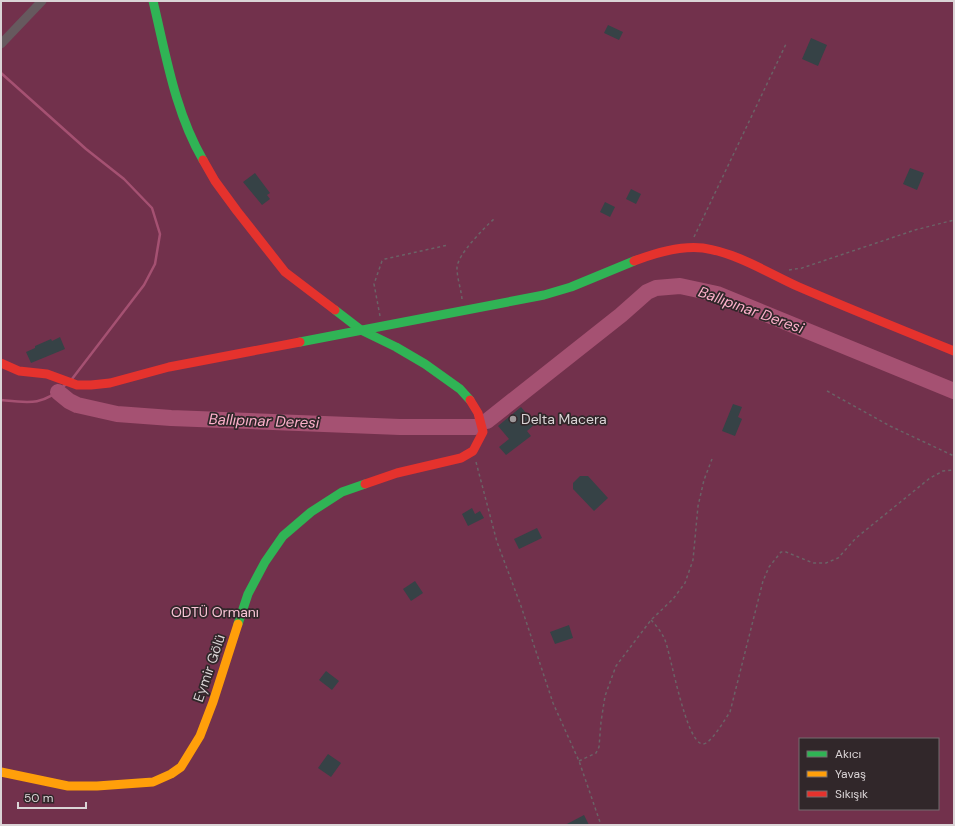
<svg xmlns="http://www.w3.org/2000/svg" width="955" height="826" font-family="'DM Sans',sans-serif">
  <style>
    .green { fill: #72314c; fill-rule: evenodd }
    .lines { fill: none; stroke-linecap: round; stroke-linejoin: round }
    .stream { stroke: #a55172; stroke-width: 2.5 }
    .river { stroke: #a55172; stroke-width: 16 }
    .building { fill: #364246 }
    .path { stroke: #6b6266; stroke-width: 1.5; stroke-dasharray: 3 3; stroke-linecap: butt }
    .street { stroke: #66595e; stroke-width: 9 }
    .fast { stroke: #30b455; stroke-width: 9 }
    .slow { stroke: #ff9f0a; stroke-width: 9 }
    .jam { stroke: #e5322d; stroke-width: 9 }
    .poi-dot { fill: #9e989a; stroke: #31272a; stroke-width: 1.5 }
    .labels { text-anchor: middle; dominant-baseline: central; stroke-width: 3.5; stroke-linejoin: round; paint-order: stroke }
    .poi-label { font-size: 14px; fill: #dad4d6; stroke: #31272a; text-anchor: start }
    .park-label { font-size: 14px; fill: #fac6d7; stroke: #31272a }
    .street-label { font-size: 14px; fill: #dad4d6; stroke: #31272a }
    .water-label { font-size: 15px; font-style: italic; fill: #fdb1cb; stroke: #31272a }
  </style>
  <rect width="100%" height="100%" fill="#2f292b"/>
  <path class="green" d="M1 1H954V825H1ZM800 739H938V809H800Z"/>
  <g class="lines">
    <g class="stream">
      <polyline points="1,73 86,149 124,179 152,208 160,234 155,264 144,285 72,379"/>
      <path d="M1 400C29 403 43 406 65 385"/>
    </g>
    <g class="river">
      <polyline points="58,392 69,401 77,405 117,414 171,418 400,427 475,427"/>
      <polyline points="487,421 621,315 647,292 656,288 680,286 717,294 954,391"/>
    </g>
  </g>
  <g class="building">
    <polygon points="608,25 623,32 619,40 604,33"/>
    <polygon points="811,38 827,45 818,66 802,59"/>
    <polygon points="910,168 924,173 917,190 903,184"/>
    <polygon points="255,173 270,193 267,195 270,199 262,205 243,182"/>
    <polygon points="631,189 641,194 636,204 626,199"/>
    <polygon points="605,202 615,207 610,217 600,212"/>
    <polygon points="60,337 65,349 31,363 26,352 35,348 35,346 51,339 52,341"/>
    <polygon points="733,404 742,407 738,417 742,419 735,436 722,431"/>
    <polygon points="521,407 535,424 527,431 531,436 506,455 499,447 509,439 498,426"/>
    <polygon points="580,476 588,476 608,498 594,511 573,489 573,483"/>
    <polygon points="472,508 475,514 480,511 484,518 468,526 462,514"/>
    <polygon points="537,528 542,538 519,549 514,539"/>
    <polygon points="415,581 423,593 411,601 403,589"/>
    <polygon points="569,625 573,638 555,644 550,632"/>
    <polygon points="326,671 339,681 332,690 319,680"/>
    <polygon points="328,754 341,763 331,777 318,768"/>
    <polygon points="584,815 589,825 565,825"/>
  </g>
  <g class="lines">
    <g class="path">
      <polyline points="694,237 786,44"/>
      <polyline points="789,270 802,268 915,230 954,220"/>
      <path d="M462 299C461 289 457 278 457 268 457 255 484 228 494 219"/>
      <polyline points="380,316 374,284 382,261 385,259 448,245"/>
      <polyline points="827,391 890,426 954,456"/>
      <polyline points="476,462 497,542 521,606 553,703 579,761 601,825"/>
      <path d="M651 620C657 626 662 633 665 640 671 655 686 744 703 744 711 744 725 719 730 712L763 581 769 567 781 552H786L813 563H826L838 558 856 538 930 478 943 471 954 470"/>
      <polyline points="579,761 596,753 599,747 601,722 605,696 616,666 651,620 673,599 685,583 693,560 698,506 704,480 712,459"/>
    </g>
    <polyline class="street" points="1,44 42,1"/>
    <g class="fast">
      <path d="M153 1C166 55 175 112 203 160"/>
      <polyline points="335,310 361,330 396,347 425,364 460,389 470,400"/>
      <polyline points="300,342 544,295 571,287 634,261"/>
      <polyline points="238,624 248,594 265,562 283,536 311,512 342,492 365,484"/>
    </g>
    <polyline class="slow" points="1,772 68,786 97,786 153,782 171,774 181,767 200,736 213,702 238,624"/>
    <g class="jam">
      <polyline points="203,160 215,181 237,211 285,272 335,310"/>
      <path d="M634 261C655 253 680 245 703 248 737 253 768 273 799 287 850 309 902 330 954 351"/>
      <polyline points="1,363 19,371 47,374 77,385 91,385 110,383 169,367 300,342"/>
      <polyline points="365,484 397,473 461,458 473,451 483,432 478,413 470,400"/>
    </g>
  </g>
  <circle class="poi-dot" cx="513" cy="419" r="4"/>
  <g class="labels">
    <g class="poi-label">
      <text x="521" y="419">Delta Macera</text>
    </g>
    <g class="park-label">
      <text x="215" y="612">ODTÜ Ormanı</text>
    </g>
    <g class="street-label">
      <text transform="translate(209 668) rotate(-71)">Eymir Gölü</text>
    </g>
    <g class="water-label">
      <text transform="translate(751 310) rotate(20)">Ballıpınar Deresi</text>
      <text transform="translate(264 421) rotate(2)">Ballıpınar Deresi</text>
    </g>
  </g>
  <rect width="955" height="826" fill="none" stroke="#dad4d6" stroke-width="4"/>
  <rect x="799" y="738" width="140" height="72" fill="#31272a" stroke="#756c6f"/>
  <rect x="807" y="751" width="20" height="6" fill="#30b455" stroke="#756c6f"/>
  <text x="835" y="758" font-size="12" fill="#dad4d6">Akıcı</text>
  <rect x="807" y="771" width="20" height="6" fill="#ff9f0a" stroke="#756c6f"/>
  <text x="835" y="778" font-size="12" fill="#dad4d6">Yavaş</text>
  <rect x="807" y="791" width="20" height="6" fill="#e5322d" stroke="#756c6f"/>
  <text x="835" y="798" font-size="12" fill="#dad4d6">Sıkışık</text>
  <path d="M18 802v6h68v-6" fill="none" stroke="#dad4d6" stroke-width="2"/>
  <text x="24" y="802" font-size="12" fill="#dad4d6" stroke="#31272a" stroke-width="3" paint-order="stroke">50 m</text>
</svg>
